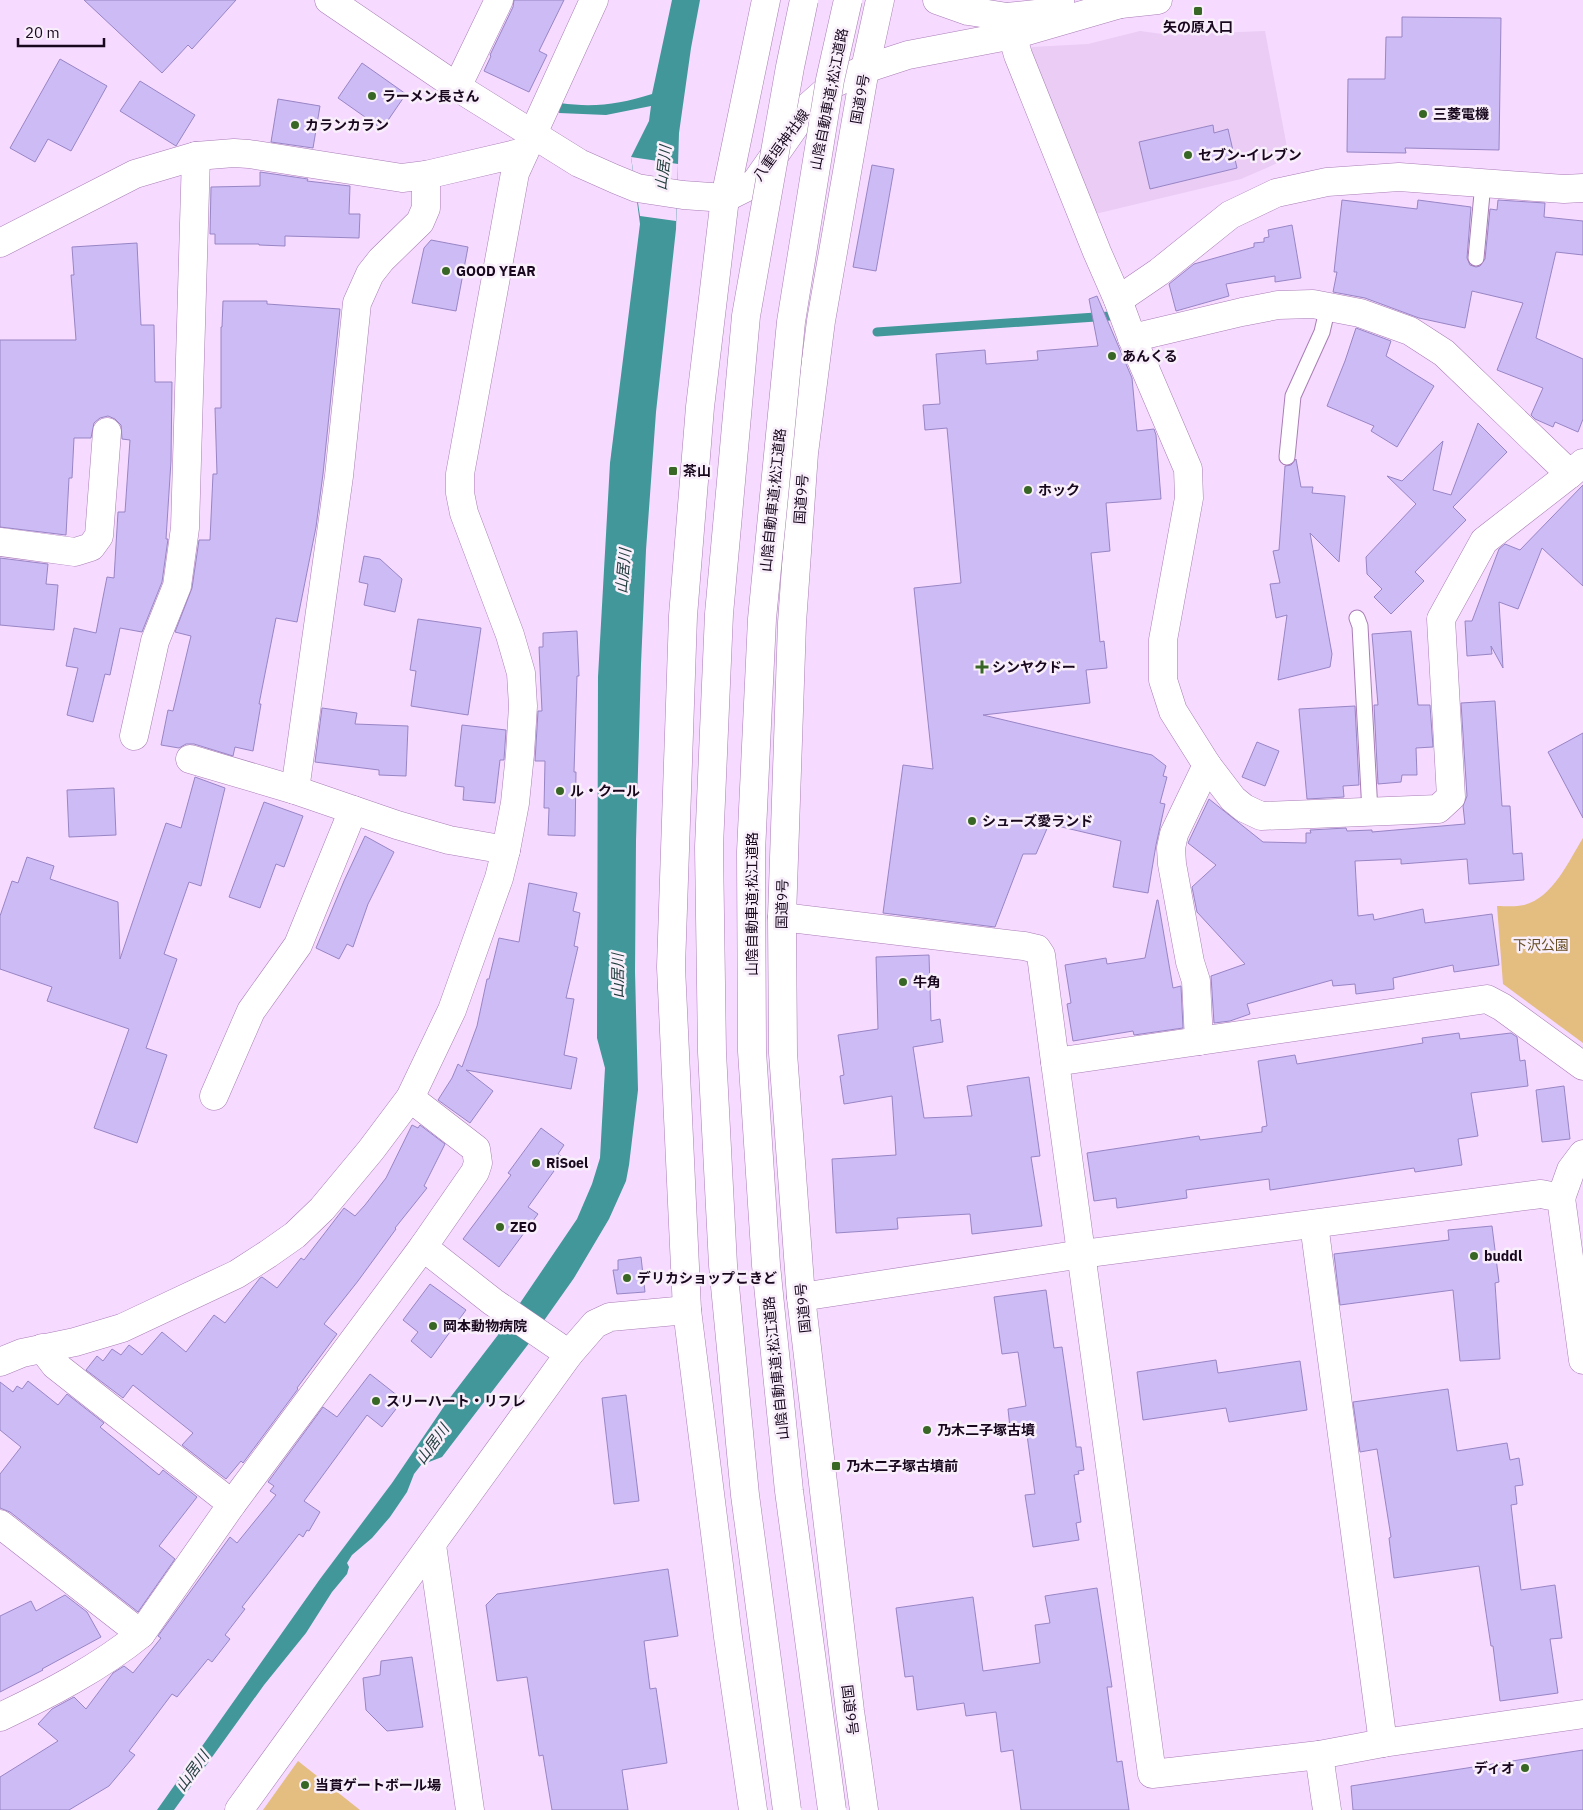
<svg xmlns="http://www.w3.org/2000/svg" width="1583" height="1810" font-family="'IBM Plex Sans','Noto Sans JP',sans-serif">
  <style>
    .built { fill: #eaccf4 }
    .green { fill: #e4bd80 }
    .water { fill: #419799 }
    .pier { fill: #f6daff }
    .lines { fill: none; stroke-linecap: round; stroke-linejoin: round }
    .stream { stroke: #419799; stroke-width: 9 }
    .building { fill: #ccbbf5; stroke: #9885c5 }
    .service-casing { stroke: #a97db6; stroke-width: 17 }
    .minor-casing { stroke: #a97db6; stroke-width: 29 }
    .tertiary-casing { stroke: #a97db6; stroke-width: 29 }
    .secondary-casing { stroke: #a97db6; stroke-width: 29 }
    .trunk-casing { stroke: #a97db6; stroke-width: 29 }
    .service { stroke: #fff; stroke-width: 15 }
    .minor { stroke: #fff; stroke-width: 28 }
    .tertiary { stroke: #fff; stroke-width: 28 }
    .secondary { stroke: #fff; stroke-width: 28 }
    .trunk { stroke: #fff; stroke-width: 28 }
    .motorway-bridge-casing { stroke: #a97db6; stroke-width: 29; stroke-linecap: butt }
    .motorway-bridge { stroke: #fff; stroke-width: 28 }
    .poi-dot { fill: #386625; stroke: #f8effb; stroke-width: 2 }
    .labels { text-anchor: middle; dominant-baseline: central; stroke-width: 5; stroke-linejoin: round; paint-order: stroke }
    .poi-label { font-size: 14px; font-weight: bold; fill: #18071d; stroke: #f8effb; text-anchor: start }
    .street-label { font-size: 14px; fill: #18071d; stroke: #f8effb }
    .park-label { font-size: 14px; fill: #674e25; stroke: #f8effb }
    .water-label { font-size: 15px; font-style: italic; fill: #1f3a3b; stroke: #f8effb }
  </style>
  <rect width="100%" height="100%" fill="#f6daff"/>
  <polygon class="built" points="1140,31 1169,35 1265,31 1289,158 1241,179 1095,214 1029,50 1032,47 1088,44"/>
  <g class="green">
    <path d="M1583 838V1043L1503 984 1497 906C1505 906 1516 907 1524 905 1553 898 1569 860 1583 838Z"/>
    <polygon points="298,1761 360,1810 361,1810 263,1810"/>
  </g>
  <g class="water">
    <path d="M672 0H700L691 48 679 133 676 229 656 412 646 550 641 664 636 841 635 972 638 1090 629 1165 626 1181 609 1219 574 1278 538 1329 514 1312 577 1219 592 1184 600 1158 605 1068 597 1038 598 677 610 463 640 224 631 157 649 121 651 106 606 115 559 113 560 103C594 108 620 104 652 94Z"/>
    <polygon points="511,1318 536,1334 442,1457 421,1465 414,1474 407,1492 390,1517 372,1538 352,1555 347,1563 349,1567 347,1574 332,1592 306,1633 264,1685 174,1810 157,1810 320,1579 392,1483 449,1399"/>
  </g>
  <polygon class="pier" points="631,157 678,164 676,221 640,216"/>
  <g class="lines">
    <polyline class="stream" points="877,332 1110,316"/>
  </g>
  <g class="building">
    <polygon points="84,0 236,0 192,49 188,45 162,73"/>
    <polygon points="514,0 564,0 539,51 547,55 529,92 484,71 491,56 490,55 513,7"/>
    <polygon points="1402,17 1501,18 1499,150 1405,148 1406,153 1347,152 1348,79 1385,79 1386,37 1402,37"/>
    <polygon points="60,59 107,86 71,151 48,139 35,162 10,148"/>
    <polygon points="362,63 406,94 382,129 338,98"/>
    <polygon points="140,81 195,115 176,146 120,111"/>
    <polygon points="278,99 320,106 313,148 271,142"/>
    <polygon points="1213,125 1214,133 1228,129 1237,168 1150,189 1139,142"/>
    <polygon points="872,165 894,169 876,271 853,267"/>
    <polygon points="260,172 308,179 307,181 350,186 349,214 360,214 359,238 285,236 285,246 259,245 259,244 215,244 215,234 210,234 211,187 260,186"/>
    <polygon points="1342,200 1417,209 1418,200 1471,207 1467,258 1470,265 1476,267 1480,266 1485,259 1490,209 1497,210 1498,200 1545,203 1544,217 1583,221 1583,255 1556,252 1536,338 1583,359 1583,419 1578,432 1555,422 1553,427 1535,419 1531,415 1543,388 1497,370 1523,303 1472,291 1465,328 1419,318 1365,298 1333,292 1337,272 1334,272"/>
    <polygon points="1292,225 1301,278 1275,282 1275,276 1226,284 1229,296 1176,311 1169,284 1194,264 1254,247 1254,243 1264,242 1264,238 1269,237 1268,230"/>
    <polygon points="431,240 468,247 456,311 412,303 424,248"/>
    <polygon points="137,243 141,325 154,325 155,382 172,382 171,461 166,539 168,539 162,582 142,632 120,628 110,675 105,674 93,722 67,715 78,668 66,666 74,628 96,633 107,577 114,578 118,512 125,512 130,440 122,439 121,425 115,419 108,416 100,418 94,423 91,438 74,438 72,478 69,478 66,535 0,527 0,340 76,340 71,275 74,275 72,247"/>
    <polygon points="1097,296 1132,378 1137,431 1154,429 1156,435 1161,499 1106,503 1110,551 1091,553 1100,642 1104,641 1107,668 1086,670 1090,703 983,715 1152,755 1166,766 1163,776 1167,777 1160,803 1165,804 1156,845 1148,893 1113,887 1121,841 1049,824 1036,854 1023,854 995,927 883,913 903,765 933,769 914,588 961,583 947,428 925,430 923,405 940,404 936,354 985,350 986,364 1038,360 1037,351 1098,346 1089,299"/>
    <polygon points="223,301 267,301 267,304 340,309 323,474 316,527 297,622 276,618 259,704 261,704 253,751 235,747 233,756 194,744 186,744 179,748 161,745 168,710 173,711 191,636 175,632 192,588 199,540 210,540 213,474 217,474 215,408 221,408 221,327 222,327"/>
    <polygon points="1356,328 1391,341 1386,356 1434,386 1397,447 1371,431 1374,426 1327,406 1345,361"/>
    <polygon points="1478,423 1507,452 1453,507 1466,520 1415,572 1424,581 1391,614 1374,597 1382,589 1367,574 1366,557 1416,504 1387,476 1402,481 1443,441 1433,490 1451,495"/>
    <polygon points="1296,459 1301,487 1313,487 1312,493 1345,496 1339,562 1310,533 1332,654 1330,667 1278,680 1287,615 1276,618 1270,584 1280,583 1273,551 1279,550 1285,466 1291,465"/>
    <polygon points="1583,485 1583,586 1542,548 1518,609 1499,602 1503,668 1491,646 1492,654 1467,656 1465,621 1472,621 1499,549 1505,544 1520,550"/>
    <polygon points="364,556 380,559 402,579 395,612 364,605 368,584 359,582"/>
    <polygon points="0,558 48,564 46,584 58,585 54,630 0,625"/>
    <polygon points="418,619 481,628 468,715 411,706 416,671 410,670"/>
    <polygon points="577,631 579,676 577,676 574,772 576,772 575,836 548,835 549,808 544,808 545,761 535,761 538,711 542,711 539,647 543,647 543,633"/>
    <polygon points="1411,631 1418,705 1430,705 1433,747 1416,748 1417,775 1402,775 1401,782 1378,784 1374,705 1378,705 1372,634"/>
    <polygon points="1495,701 1502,806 1510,806 1513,854 1522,853 1524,880 1469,884 1467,859 1401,864 1401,859 1355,861 1358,916 1373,914 1374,920 1423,909 1425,923 1492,914 1499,965 1454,972 1453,965 1393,978 1394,989 1356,994 1355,984 1333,986 1332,980 1247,1004 1250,1014 1230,1021 1214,1023 1211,976 1245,964 1197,912 1192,887 1216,865 1188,843 1209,799 1263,842 1306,843 1306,833 1311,833 1310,830 1346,828 1347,831 1372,830 1372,832 1465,824 1463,806 1467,796 1461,703"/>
    <polygon points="1355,706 1359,785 1343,786 1344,797 1307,799 1299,709"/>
    <polygon points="322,708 357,713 355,724 408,726 406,776 379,775 379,770 315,762"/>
    <polygon points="462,725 506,730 504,760 500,760 495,803 463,800 464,787 455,786"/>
    <polygon points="1583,733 1583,818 1548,752"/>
    <polygon points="1257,742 1279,751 1265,786 1242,777"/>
    <polygon points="195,777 225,788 201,886 189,882 164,954 177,959 146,1048 167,1055 137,1143 94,1128 129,1029 47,1001 52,987 0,969 0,916 12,881 18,883 27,857 54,866 50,879 118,902 120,959 166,823 181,828"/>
    <polygon points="114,788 116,835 69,837 67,790"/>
    <polygon points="264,802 303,816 284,867 276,864 260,908 229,897"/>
    <polygon points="365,836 394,852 368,904 353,947 347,944 339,959 316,948 344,881"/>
    <polygon points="529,883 577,893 573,911 580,913 574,946 578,947 566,998 574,999 564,1055 577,1058 571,1089 466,1070 493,1091 470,1123 438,1100 452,1078 458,1064 462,1067 477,1026 487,979 489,979 499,938 519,942"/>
    <polygon points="1157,900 1158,900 1173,988 1181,986 1183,1028 1134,1035 1133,1031 1073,1041 1067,1004 1071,1003 1065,965 1106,958 1107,964 1145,958"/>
    <polygon points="929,955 931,1021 940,1019 943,1042 913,1047 924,1118 972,1116 967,1086 1029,1077 1040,1156 1031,1157 1042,1226 972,1234 970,1214 897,1218 898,1229 836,1233 832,1159 896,1155 892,1096 844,1104 840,1076 844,1075 838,1035 878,1029 876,957"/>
    <polygon points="1459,1033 1460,1039 1511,1033 1517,1037 1520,1061 1525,1060 1528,1086 1471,1093 1478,1136 1458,1139 1462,1165 1415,1172 1414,1168 1270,1190 1269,1179 1186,1190 1187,1198 1117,1208 1116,1198 1094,1201 1087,1153 1199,1136 1200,1140 1262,1132 1262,1127 1267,1126 1258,1061 1295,1055 1297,1064 1423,1043 1422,1038"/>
    <polygon points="1564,1086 1570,1139 1542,1142 1536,1090"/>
    <polygon points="412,1125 418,1128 420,1125 445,1144 424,1186 427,1188 395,1228 396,1229 358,1281 324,1324 337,1334 297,1388 298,1389 243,1463 241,1461 226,1479 182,1445 193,1433 133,1385 123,1398 86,1370 97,1356 103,1361 112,1349 121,1355 129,1345 142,1355 162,1332 186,1352 214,1315 225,1323 260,1278 262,1277 277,1288 301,1258 304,1260 344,1208 355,1216 365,1205 386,1178"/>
    <polygon points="541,1128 564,1145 558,1154 562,1157 552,1169 554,1171 528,1207 538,1214 499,1267 463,1239 511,1175 508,1173"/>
    <polygon points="1492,1226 1499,1282 1495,1283 1500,1359 1460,1361 1453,1290 1340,1305 1334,1254 1449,1240 1448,1230"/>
    <polygon points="641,1257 645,1292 617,1294 613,1270 618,1270 618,1260"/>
    <polygon points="430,1284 466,1310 431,1358 411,1341 418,1332 403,1320"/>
    <polygon points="1046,1290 1054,1348 1062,1347 1076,1444 1076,1447 1081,1447 1084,1470 1078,1471 1079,1474 1074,1475 1081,1522 1076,1523 1079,1540 1033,1547 1025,1495 1035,1494 1027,1435 1011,1437 1008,1409 1026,1406 1018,1352 1002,1354 994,1297"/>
    <polygon points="1216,1360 1218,1373 1300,1361 1307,1410 1229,1422 1226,1408 1143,1420 1137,1372"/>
    <polygon points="370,1374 403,1400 382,1427 367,1415 304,1501 320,1512 309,1531 307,1530 303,1537 299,1534 242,1607 245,1609 225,1635 230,1639 212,1662 208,1659 177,1697 172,1694 129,1751 135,1755 109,1786 69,1810 0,1810 0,1777 58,1741 38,1724 52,1709 74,1697 86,1709 113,1673 124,1666 133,1673 161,1638 158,1636 230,1537 237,1543 276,1495 270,1491 274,1486 268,1482 323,1407 337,1417"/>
    <polygon points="28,1381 58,1405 67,1394 104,1423 100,1427 159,1475 163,1470 197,1497 159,1546 175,1559 138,1612 10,1512 0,1508 0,1474 21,1447 0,1430 0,1382 13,1392 17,1386 22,1389"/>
    <polygon points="1448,1389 1457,1451 1507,1443 1510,1460 1519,1458 1523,1485 1515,1486 1517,1504 1511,1505 1521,1590 1555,1585 1562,1638 1550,1639 1558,1693 1500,1701 1493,1646 1491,1646 1479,1566 1394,1578 1389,1538 1391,1537 1377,1449 1360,1452 1353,1402"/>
    <polygon points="626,1395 639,1501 614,1504 602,1398"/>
    <polygon points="668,1569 678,1636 644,1641 650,1689 656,1688 667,1763 622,1770 628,1810 552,1810 543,1755 539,1756 527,1677 497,1681 486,1605 497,1594"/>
    <polygon points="1097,1588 1112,1687 1107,1687 1117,1762 1122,1761 1129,1810 1021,1810 1013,1750 1001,1752 996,1712 966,1716 964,1703 917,1710 913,1676 905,1677 896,1608 973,1597 983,1671 1040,1663 1035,1625 1050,1623 1045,1596"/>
    <polygon points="65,1595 87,1612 101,1637 42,1669 43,1670 0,1692 0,1616 31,1601 36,1611"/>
    <polygon points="412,1657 423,1727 387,1731 366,1710 363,1678 380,1675 381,1661"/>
    <polygon points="1583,1750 1583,1810 1353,1810 1351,1786"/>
  </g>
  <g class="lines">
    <g class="service-casing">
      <g id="service">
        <polyline points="1476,258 1483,183"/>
        <polyline points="1287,457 1293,396 1322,332 1328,306"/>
        <polyline points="1357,618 1360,626 1370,812"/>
      </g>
    </g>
    <g class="minor-casing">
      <g id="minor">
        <polyline points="1060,0 1060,11"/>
        <polyline points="1007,17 1018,55 1097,252 1118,300 1132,338 1188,469 1189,498 1163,640 1163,680 1173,711 1207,765 1233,799 1244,808 1261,816 1438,809 1451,797 1441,619 1484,541 1570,474"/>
        <polyline points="457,87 499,0"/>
        <polyline points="0,243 135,174 196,156 234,153 249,154 402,178 426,175 524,152"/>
        <polyline points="1118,300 1159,272 1230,215 1276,193 1327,182 1399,177 1564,189 1583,188"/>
        <polyline points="1132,338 1242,312 1278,305 1313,304 1360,313 1410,331 1444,353 1570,474 1583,463"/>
        <polyline points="0,542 75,552 91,547 99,536 107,432"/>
        <polyline points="134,736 155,641 177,586 185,528 196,156"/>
        <polyline points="190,759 295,790 397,825 449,840 506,850"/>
        <polyline points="295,790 339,476 357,303 370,274 381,260 420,222 426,208 426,175"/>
        <polyline points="782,917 1024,946 1037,949 1041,955 1055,1062 1487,999 1502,1007 1583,1066"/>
        <polyline points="1199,1041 1196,981 1190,962 1172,864 1171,848 1174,834 1207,765"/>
        <polyline points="1055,1062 1152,1774 1319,1755 1383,1743 1314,1224"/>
        <polyline points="214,1096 251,1011 298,945 353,810"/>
        <polyline points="423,1247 493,1302 569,1354"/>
        <polyline points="801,1297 1082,1254 1541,1194 1561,1198 1583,1360"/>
        <polyline points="42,1348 55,1365 232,1504"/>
        <polyline points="0,1362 22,1353 75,1342 122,1328 237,1274 268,1254 295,1235 322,1209 371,1150 410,1098 452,1010 499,878 506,850 515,803 520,754 523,706 521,673 510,635 464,513 460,493 460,474 515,173 594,0"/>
        <polyline points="0,1524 141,1634"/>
        <polyline points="432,1545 470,1810"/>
        <path d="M0 1717C49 1694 99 1668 141 1634L232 1504 423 1247 475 1172 478 1163 476 1149 410 1098"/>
        <polyline points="1383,1743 1583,1714"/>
        <polyline points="1319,1755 1327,1810"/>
        <polyline points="239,1810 569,1354 595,1324 610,1317 687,1310"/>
      </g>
    </g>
    <g class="tertiary-casing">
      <polyline id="tertiary" points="1561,1198 1571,1170 1583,1154"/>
    </g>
    <g class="secondary-casing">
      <g id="secondary">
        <polyline points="329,0 457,87 579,163 615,179 637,188 683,195 725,198 755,183 809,106 835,83 865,69 908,55 1013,35 1120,4"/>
        <polyline points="937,0 968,11 1007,17 1045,13"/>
        <polyline points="1102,6 1158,0"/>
      </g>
    </g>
    <g class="trunk-casing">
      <g id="trunk">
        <polyline points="753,1810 728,1637 687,1310 671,967 683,616 700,407 725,198 766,0"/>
        <polyline points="864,1810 850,1711 801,1297 783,1053 782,917 792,623 804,453 821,321 865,69 880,0"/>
      </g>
    </g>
    <use href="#service" class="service"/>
    <use href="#minor" class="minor"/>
    <use href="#tertiary" class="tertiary"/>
    <use href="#secondary" class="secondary"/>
    <use href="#trunk" class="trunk"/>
    <g class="motorway-bridge-casing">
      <g id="motorway-bridge">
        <polyline points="787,1810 745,1495 723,1265 712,1052 709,847 719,614 746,316 790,67 804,0"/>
        <polyline points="832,1810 789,1491 766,1265 752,1051 751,852 762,619 791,322 830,80 848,0"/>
      </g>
    </g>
    <use href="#motorway-bridge" class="motorway-bridge"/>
  </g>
  <g class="poi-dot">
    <rect x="1193" y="6" width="10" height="10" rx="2.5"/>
    <circle cx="372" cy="96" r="5"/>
    <circle cx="1423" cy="114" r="5"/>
    <circle cx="295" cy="125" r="5"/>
    <circle cx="1188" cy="155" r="5"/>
    <circle cx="446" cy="271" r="5"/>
    <circle cx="1112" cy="356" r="5"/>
    <rect x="668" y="466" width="10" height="10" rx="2.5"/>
    <circle cx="1028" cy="490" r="5"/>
    <path d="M979.5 659.5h5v5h5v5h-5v5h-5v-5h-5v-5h5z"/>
    <circle cx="560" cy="791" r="5"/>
    <circle cx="972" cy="821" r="5"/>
    <circle cx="903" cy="982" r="5"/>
    <circle cx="536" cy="1163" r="5"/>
    <circle cx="500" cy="1227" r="5"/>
    <circle cx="1474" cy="1256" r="5"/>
    <circle cx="627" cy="1278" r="5"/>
    <circle cx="433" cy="1326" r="5"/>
    <circle cx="376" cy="1401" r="5"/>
    <circle cx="927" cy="1430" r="5"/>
    <rect x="831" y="1461" width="10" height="10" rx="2.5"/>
    <circle cx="1525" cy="1768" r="5"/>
    <circle cx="305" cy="1785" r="5"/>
  </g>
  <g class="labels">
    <g class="poi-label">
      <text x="1198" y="27" text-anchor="middle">矢の原入口</text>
      <text x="382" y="96">ラーメン長さん</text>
      <text x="1433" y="114">三菱電機</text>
      <text x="305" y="125">カランカラン</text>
      <text x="1198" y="155">セブン-イレブン</text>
      <text x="456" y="271">GOOD YEAR</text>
      <text x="1122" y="356">あんくる</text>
      <text x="683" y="471">茶山</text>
      <text x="1038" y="490">ホック</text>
      <text x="992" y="667">シンヤクドー</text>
      <text x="570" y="791">ル・クール</text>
      <text x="982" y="821">シューズ愛ランド</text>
      <text x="913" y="982">牛角</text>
      <text x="546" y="1163">RiSoel</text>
      <text x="510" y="1227">ZEO</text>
      <text x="1484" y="1256">buddl</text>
      <text x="637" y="1278">デリカショップこきど</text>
      <text x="443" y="1326">岡本動物病院</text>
      <text x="386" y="1401">スリーハート・リフレ</text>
      <text x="937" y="1430">乃木二子塚古墳</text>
      <text x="846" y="1466">乃木二子塚古墳前</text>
      <text x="1515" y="1768" text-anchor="end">ディオ</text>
      <text x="315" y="1785">当貫ゲートボール場</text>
    </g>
    <g class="street-label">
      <text transform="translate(829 99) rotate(-79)">山陰自動車道;松江道路</text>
      <text transform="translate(860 99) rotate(-80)">国道9号</text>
      <text transform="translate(781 145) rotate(-54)">八重垣神社線</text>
      <text transform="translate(801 499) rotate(-86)">国道9号</text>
      <text transform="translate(773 500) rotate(-84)">山陰自動車道;松江道路</text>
      <text transform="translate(752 904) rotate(-90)">山陰自動車道;松江道路</text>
      <text transform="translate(782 904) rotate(-89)">国道9号</text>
      <text transform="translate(803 1308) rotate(-96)">国道9号</text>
      <text transform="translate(776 1368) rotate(-96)">山陰自動車道;松江道路</text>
      <text transform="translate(850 1710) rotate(83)">国道9号</text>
    </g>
    <g class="park-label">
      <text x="1541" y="945">下沢公園</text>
    </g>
    <g class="water-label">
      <text transform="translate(663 168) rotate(-84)">山居川</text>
      <text transform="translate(623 571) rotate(-85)">山居川</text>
      <text transform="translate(617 976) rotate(-90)">山居川</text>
      <text transform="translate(432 1444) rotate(-54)">山居川</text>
      <text transform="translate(192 1771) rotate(-54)">山居川</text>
    </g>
  </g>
  <path d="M18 38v8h86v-8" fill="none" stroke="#18071d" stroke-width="2.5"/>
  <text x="25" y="38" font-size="15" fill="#18071d" stroke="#f8effb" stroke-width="4" paint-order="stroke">20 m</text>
</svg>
